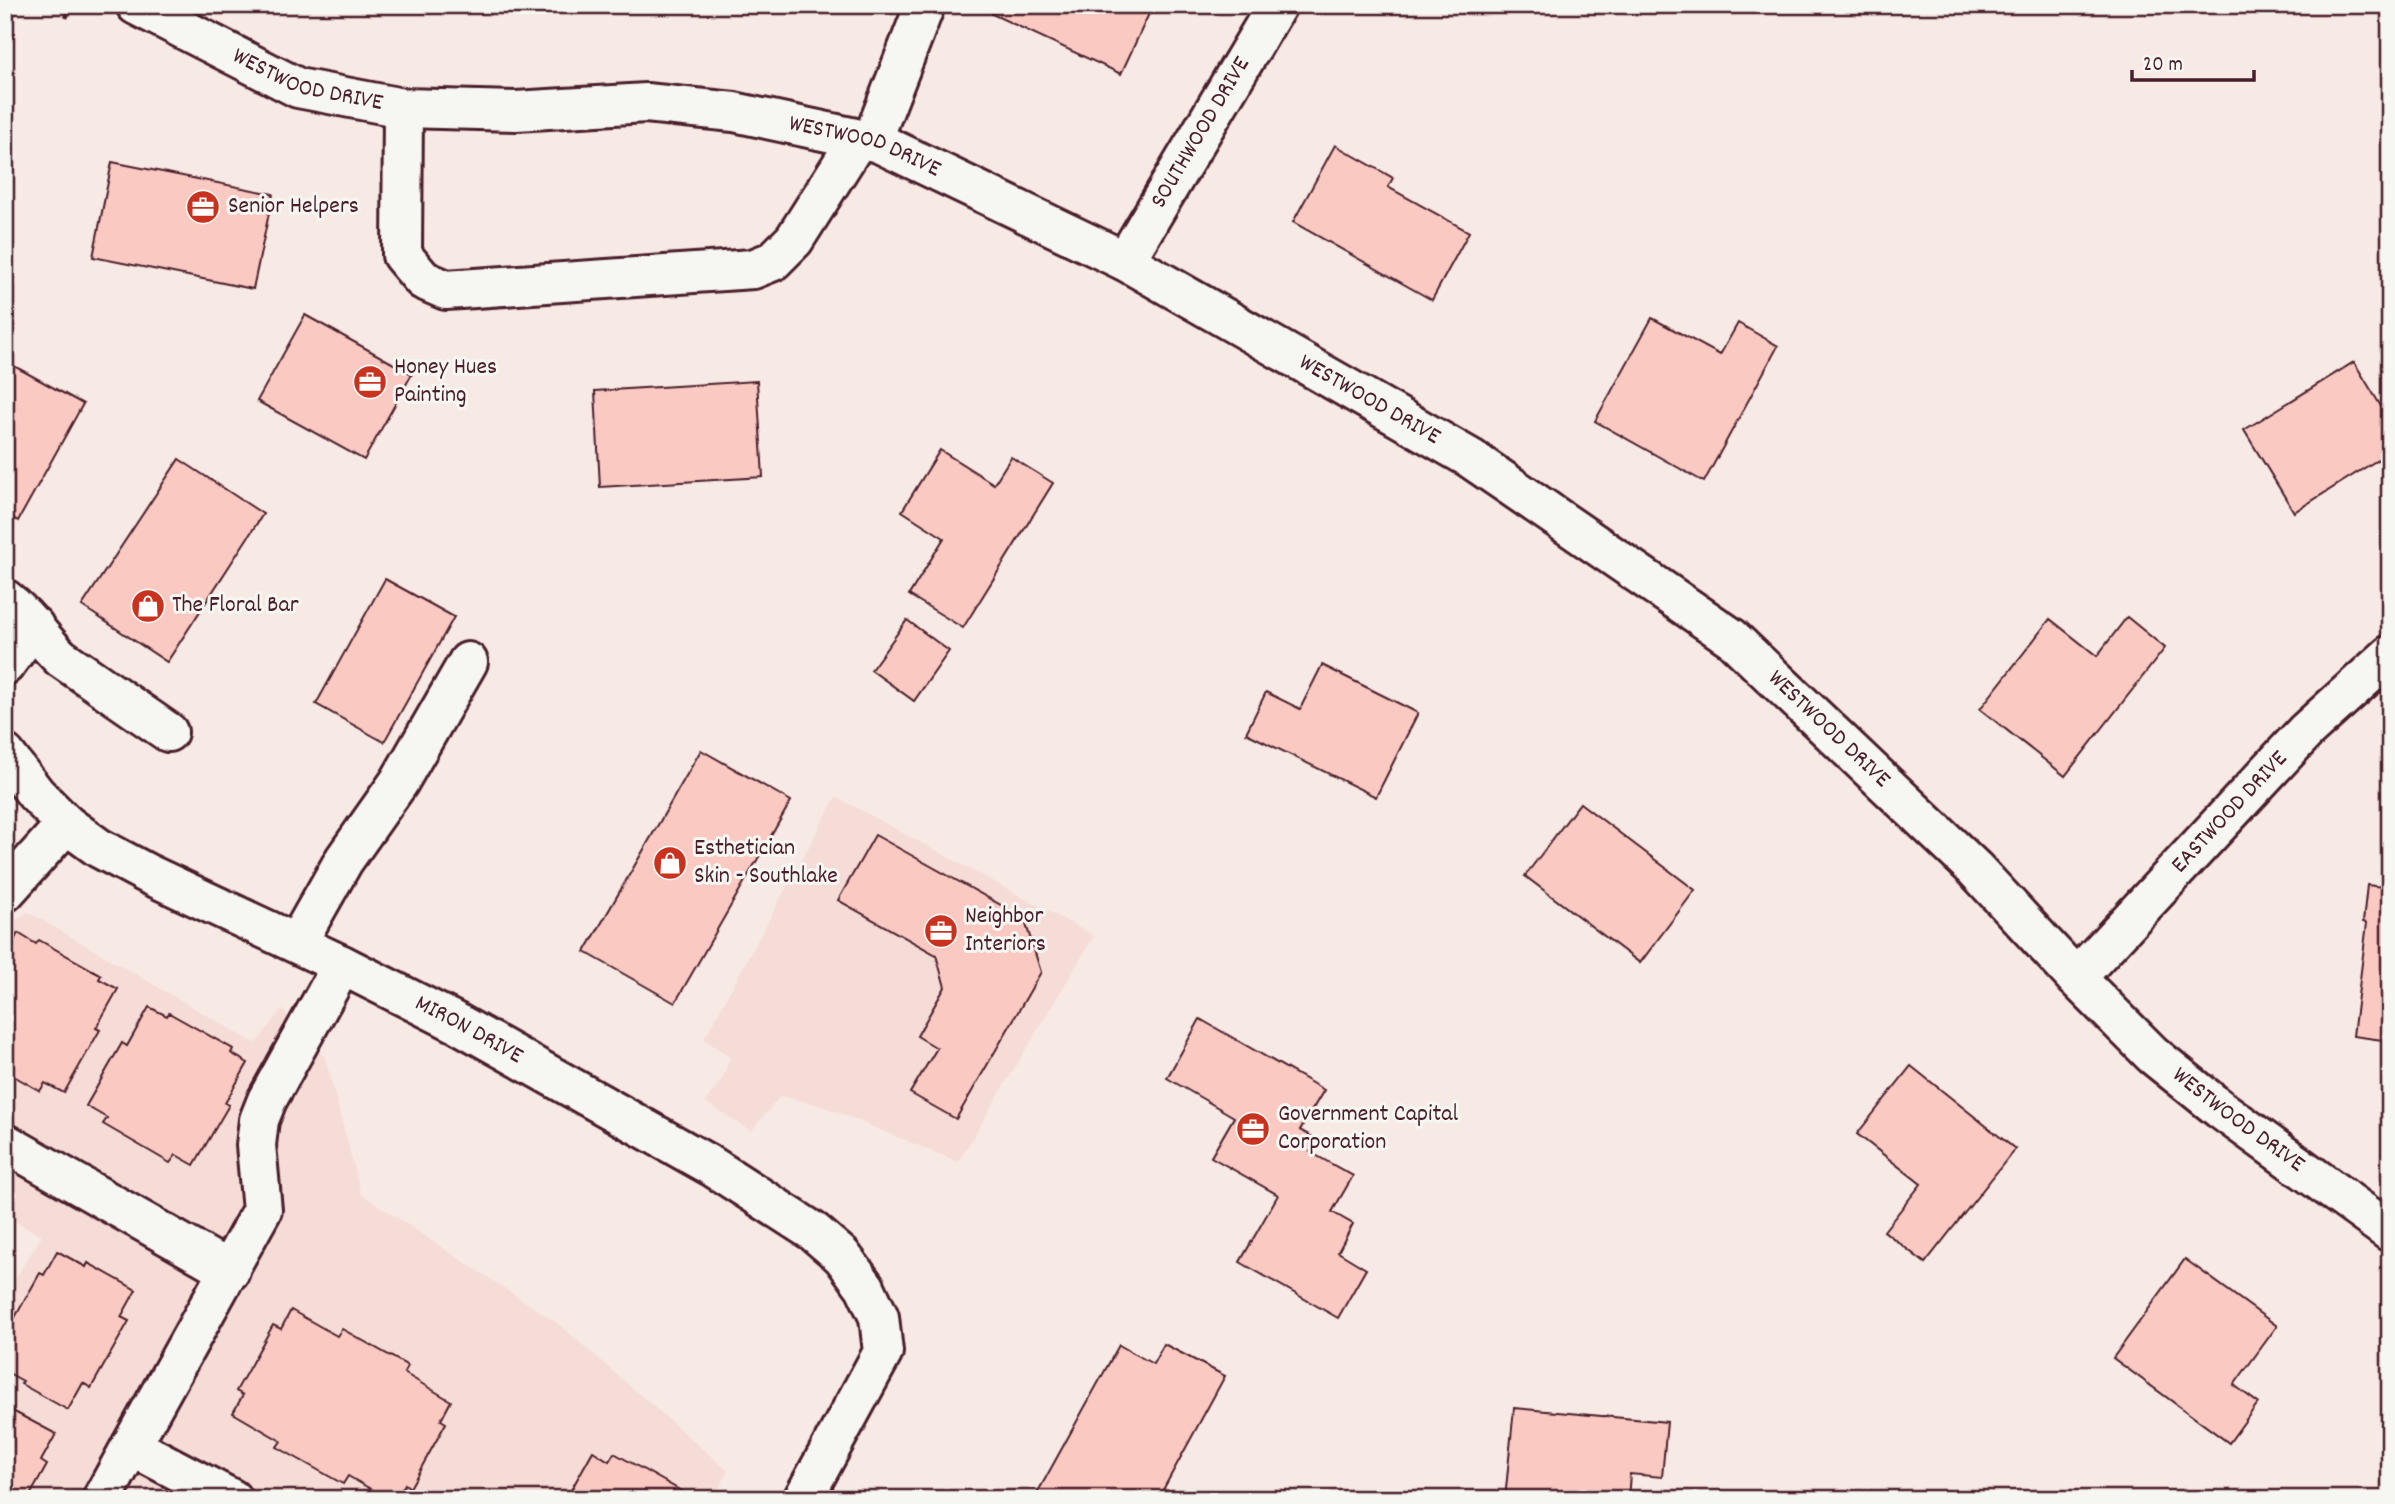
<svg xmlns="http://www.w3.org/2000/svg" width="2395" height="1504" font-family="Dekko,sans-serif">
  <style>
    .built { fill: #f5dcd6 }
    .building { fill: #facac2; stroke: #4a1f2b; stroke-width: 2 }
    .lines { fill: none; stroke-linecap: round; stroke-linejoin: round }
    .minor-casing { stroke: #4a1f2b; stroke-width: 44 }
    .path { stroke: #4a1f2b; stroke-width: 4.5; stroke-dasharray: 5 5; stroke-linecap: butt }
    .minor { stroke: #f6f6f2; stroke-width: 38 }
    .labels { text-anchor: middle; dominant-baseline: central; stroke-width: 6; stroke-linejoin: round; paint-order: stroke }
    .street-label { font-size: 24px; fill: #4a1f2b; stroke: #f6f6f2 }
    .poi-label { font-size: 24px; fill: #4a1f2b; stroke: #f6f6f2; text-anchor: start }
  </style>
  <rect width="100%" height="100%" fill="#f7e9e4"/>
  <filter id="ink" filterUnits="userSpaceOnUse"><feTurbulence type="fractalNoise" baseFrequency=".0143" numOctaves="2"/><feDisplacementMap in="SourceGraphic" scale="14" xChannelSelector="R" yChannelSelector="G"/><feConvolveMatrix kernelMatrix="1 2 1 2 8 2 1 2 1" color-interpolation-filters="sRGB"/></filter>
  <g filter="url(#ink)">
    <g class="built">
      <polygon points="836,797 1094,936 958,1162 820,1105 780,1096 751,1131 705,1102 723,1078 730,1057 704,1039"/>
      <polygon points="28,912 256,1044 282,1009 325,1058 361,1194 557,1323 728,1471 713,1499 5,1499 5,1295 42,1236 5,1216 5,928"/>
    </g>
    <g class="building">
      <polygon points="996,5 1153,5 1121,74 992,14"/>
      <polygon points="1335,145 1393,178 1388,187 1469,232 1432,300 1293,222"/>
      <polygon points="112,162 273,194 253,289 93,257"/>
      <polygon points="305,315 412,374 364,460 257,401"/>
      <polygon points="1652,318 1720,355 1738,323 1778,346 1704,482 1595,421"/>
      <polygon points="5,361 83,404 18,521 5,514"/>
      <polygon points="2354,362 2390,421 2390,452 2294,512 2244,430"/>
      <polygon points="757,381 763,477 600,487 595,391"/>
      <polygon points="940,450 994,484 1011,457 1053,483 963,628 909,595 944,538 902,511"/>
      <polygon points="179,459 263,514 167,662 82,606"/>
      <polygon points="385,579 454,617 384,742 316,704"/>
      <polygon points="2127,617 2165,648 2065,776 1980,709 2050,619 2097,656"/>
      <polygon points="907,620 949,651 914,701 871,670"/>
      <polygon points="1322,665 1418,713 1376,797 1246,733 1266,692 1300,709"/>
      <polygon points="701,750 791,801 675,1003 585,952"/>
      <polygon points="1580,803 1695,890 1640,963 1525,876"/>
      <polygon points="875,835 1024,918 1041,972 956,1119 910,1093 937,1048 917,1036 945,987 936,955 838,900"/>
      <polygon points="2367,885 2390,888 2390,1041 2353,1036 2367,923 2363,922"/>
      <polygon points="18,933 36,944 39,940 101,975 99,979 118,989 96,1028 100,1030 64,1093 45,1083 40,1091 5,1071 5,957"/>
      <polygon points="149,1007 167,1016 169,1013 233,1049 231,1053 248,1063 225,1103 229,1105 194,1165 176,1155 170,1163 103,1124 107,1118 86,1106 122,1043 127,1046"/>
      <polygon points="1200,1019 1324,1090 1300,1130 1318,1140 1310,1152 1353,1176 1332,1212 1353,1224 1338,1252 1366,1269 1338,1318 1240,1262 1278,1195 1211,1157 1234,1117 1167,1078"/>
      <polygon points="1911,1066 2015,1149 1925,1263 1884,1231 1921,1184 1857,1134"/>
      <polygon points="57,1251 86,1267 88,1263 136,1290 121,1317 129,1321 91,1388 83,1383 68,1410 21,1384 23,1381 5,1371 5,1344 8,1340 5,1335 40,1273 44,1275"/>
      <polygon points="2185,1259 2277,1326 2234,1385 2258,1403 2229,1443 2113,1358"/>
      <polygon points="291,1310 337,1336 342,1329 408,1366 404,1373 451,1401 441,1420 446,1423 410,1488 405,1484 396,1499 388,1499 348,1476 343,1484 277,1447 281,1441 233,1413 243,1395 236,1391 273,1325 281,1329"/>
      <polygon points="1164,1344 1225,1376 1158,1499 1034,1499 1119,1345 1153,1364"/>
      <polygon points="7,1408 56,1434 41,1461 47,1465 28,1499 5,1499 5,1410"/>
      <polygon points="1514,1408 1667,1422 1662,1477 1630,1474 1628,1499 1505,1499"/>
      <polygon points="593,1451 609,1461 614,1453 683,1492 681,1499 566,1499"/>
    </g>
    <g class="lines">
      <g class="minor-casing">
        <g id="minor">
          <path id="s1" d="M136 5 298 88 403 108 516 111 646 103 734 112 879 143 1125 261 1470 458 1732 638 1975 869 2076 978 2153 1055 2220 1109 2390 1232"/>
          <polyline points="403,108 402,255 423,280 446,290 753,269 773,261 794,240 858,139"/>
          <polyline points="872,141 925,5"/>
          <path id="s2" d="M1125 261 1277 5"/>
          <path d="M5 599C29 617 40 638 61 658L168 732"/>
          <polyline points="5,665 34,626"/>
          <path id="s3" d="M5 754 36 794 66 824 99 848 148 874 342 965 457 1023 713 1167 814 1232 842 1256 865 1287 879 1317 883 1352 803 1499"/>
          <polyline points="5,892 66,824"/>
          <polyline points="297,943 344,860 399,782 468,662"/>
          <path id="s4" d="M2076 978 2306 731 2390 655"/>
          <polyline points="5,1143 230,1271"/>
          <polyline points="102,1499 131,1446"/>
          <polyline points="232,1499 131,1446 262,1210 256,1145 259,1120 267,1100 342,965"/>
        </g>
      </g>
      <polyline class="path" points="66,18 68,13"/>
      <use href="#minor" class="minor"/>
    </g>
  </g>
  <defs>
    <g id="office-disc" transform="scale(1.75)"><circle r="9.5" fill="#c8321e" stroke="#f6f6f2"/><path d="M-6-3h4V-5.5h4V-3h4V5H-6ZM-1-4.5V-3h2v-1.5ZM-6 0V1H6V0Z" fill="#fff"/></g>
    <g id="shop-disc" transform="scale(1.75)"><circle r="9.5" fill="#c8321e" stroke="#f6f6f2"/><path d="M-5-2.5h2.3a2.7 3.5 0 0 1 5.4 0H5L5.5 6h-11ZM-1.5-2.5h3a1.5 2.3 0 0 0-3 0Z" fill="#fff"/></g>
  </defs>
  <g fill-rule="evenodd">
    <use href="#office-disc" x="203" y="207"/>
    <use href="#office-disc" x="370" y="382"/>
    <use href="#shop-disc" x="148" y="606"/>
    <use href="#shop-disc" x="670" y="863"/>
    <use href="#office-disc" x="941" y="931"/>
    <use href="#office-disc" x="1253" y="1129"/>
  </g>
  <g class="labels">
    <g class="street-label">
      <text stroke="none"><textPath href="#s1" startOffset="189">WESTWOOD DRIVE</textPath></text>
      <text stroke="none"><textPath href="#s2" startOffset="149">SOUTHWOOD DRIVE</textPath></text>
      <text stroke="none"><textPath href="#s1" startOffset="756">WESTWOOD DRIVE</textPath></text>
      <text stroke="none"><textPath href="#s1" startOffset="1323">WESTWOOD DRIVE</textPath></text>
      <text stroke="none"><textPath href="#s1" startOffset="1890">WESTWOOD DRIVE</textPath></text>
      <text stroke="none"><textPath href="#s4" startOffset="226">EASTWOOD DRIVE</textPath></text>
      <text stroke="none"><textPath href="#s3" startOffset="546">MIRON DRIVE</textPath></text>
      <text stroke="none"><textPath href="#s1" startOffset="2457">WESTWOOD DRIVE</textPath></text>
    </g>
    <g class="poi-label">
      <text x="228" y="207">Senior Helpers</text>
      <text x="394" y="368">Honey Hues<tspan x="394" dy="28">Painting</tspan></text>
      <text x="172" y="606">The Floral Bar</text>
      <text x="694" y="849">Esthetician<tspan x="694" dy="28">Skin - Southlake</tspan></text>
      <text x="965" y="917">Neighbor<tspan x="965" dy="28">Interiors</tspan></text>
      <text x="1278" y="1115">Government Capital<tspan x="1278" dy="28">Corporation</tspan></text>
    </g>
  </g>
  <rect width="2395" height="1504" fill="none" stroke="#f6f6f2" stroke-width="28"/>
  <rect x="14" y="14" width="2367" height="1476" fill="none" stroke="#4a1f2b" stroke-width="2.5" filter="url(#ink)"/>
  <path d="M2132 70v10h122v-10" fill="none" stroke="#4a1f2b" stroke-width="3.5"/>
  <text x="2143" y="70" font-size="21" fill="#4a1f2b" stroke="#f6f6f2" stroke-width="5" paint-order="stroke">20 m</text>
</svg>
